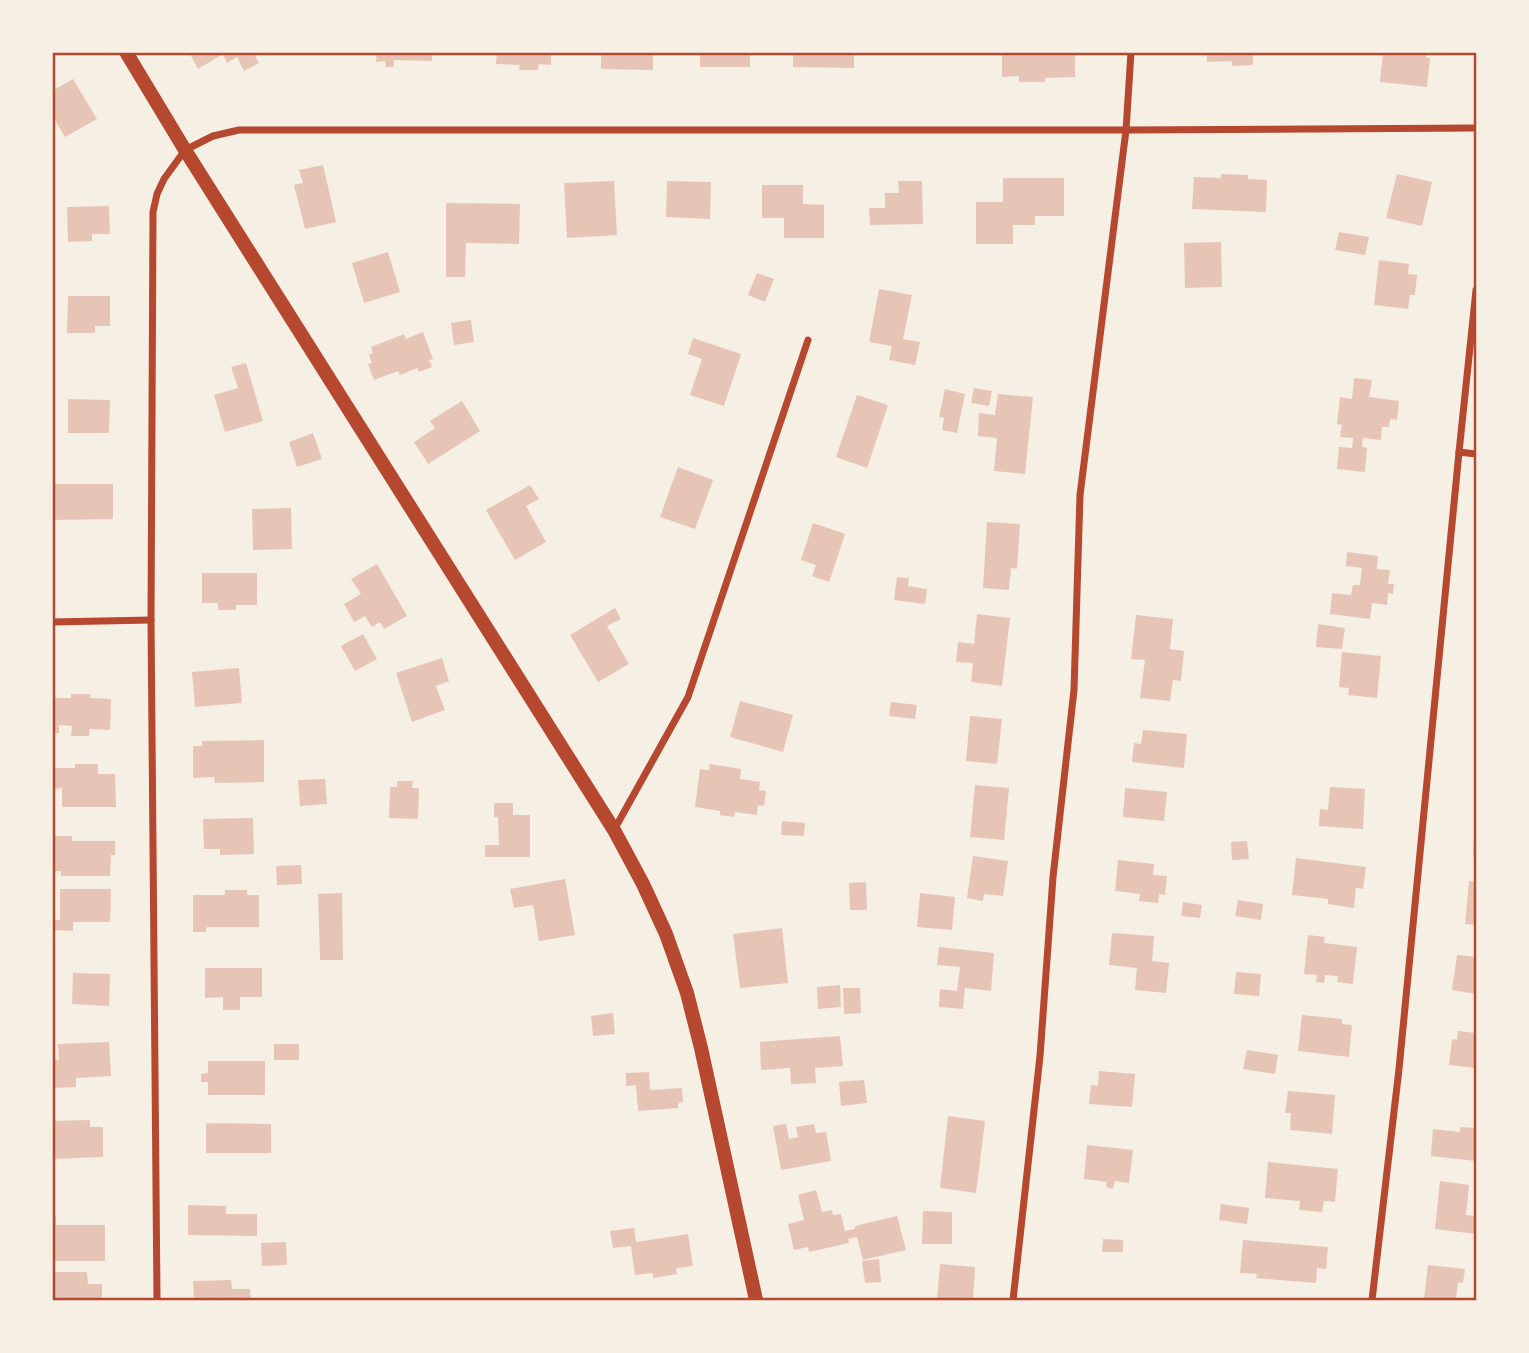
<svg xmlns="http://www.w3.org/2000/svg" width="1529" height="1353" font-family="Signika,sans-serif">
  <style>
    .building { fill: #e6c5b7 }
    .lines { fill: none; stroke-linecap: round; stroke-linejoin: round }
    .minor { stroke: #b5482f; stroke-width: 7 }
    .secondary { stroke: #b5482f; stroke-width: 14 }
    .neatline { fill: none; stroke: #b5482f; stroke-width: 2.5 }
  </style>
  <rect width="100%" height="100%" fill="#f6efe4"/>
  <g class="building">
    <polygon points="189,52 253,52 259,63 244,71 237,57 227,63 223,54 198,69"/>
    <polygon points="377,52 432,52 432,61 394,60 394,67 386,67 385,61 376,62"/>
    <polygon points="497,52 551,52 551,65 539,64 538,70 519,70 520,65 496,64"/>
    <polygon points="601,52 653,52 653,70 601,69"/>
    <rect x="700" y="52" width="50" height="15"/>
    <polygon points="793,52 854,52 854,68 793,67"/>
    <polygon points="1002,52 1075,52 1075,77 1045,78 1045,82 1019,82 1019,76 1002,77"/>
    <polygon points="1207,52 1253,52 1253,65 1232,66 1232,61 1207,62"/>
    <polygon points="1383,52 1426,52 1426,58 1430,58 1427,87 1380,82"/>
    <polygon points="73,79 97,119 65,137 52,115 52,91"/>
    <polygon points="323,165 336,222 305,229 294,185 303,183 299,170"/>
    <polygon points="1221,174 1248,175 1248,179 1267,180 1266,212 1192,209 1194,177 1221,178"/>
    <polygon points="1397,174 1432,182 1422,226 1386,218"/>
    <polygon points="1003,178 1064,178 1064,216 1035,216 1035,225 1013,225 1013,244 976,244 976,202 1003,202"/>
    <polygon points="614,181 617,235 567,238 564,183"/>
    <polygon points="667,181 711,182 710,219 666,217"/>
    <polygon points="898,181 922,181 923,224 870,225 869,208 885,208 885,193 899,193"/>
    <polygon points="762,185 803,185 803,204 824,205 824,238 784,238 784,218 762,218"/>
    <polygon points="446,203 520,204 519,244 466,243 465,277 446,277"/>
    <polygon points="109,206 110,234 92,234 92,241 68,242 67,207"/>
    <polygon points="1339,232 1369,237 1365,255 1335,250"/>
    <polygon points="1221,242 1222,287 1185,288 1184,243"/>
    <polygon points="388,252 400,292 364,303 352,263"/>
    <polygon points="1379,260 1409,264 1408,274 1417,275 1415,295 1410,295 1408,309 1374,305"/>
    <polygon points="757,273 774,279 765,302 748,295"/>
    <polygon points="879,289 912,295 903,339 920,342 915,365 889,360 892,346 869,342"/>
    <polygon points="68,296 110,296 110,326 95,326 95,333 67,333"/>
    <polygon points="471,320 474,342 454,345 451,323"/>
    <polygon points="423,332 433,359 429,360 432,367 419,372 417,368 400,375 398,371 374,380 368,364 372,363 369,355 373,353 371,347 404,334 406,339"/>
    <polygon points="693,338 741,354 724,406 690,395 702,359 688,354"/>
    <polygon points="246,363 263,421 225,432 214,395 238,388 231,367"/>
    <polygon points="1354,378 1372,380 1369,397 1399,401 1397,420 1390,419 1389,427 1382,427 1381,440 1363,438 1362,447 1367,448 1365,472 1337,469 1339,447 1352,448 1353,438 1340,437 1342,425 1337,424 1340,397 1352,399"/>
    <polygon points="974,388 992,391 989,406 971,403"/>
    <polygon points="945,389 965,394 957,433 942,430 944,418 939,417"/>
    <polygon points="998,394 1033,397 1025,474 994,471 997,438 978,436 979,413 995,415"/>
    <polygon points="857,395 888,405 867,468 836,457"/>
    <polygon points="68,399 110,400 109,433 68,433"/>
    <polygon points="462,401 480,431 428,464 414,442 435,428 430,421"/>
    <polygon points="313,433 322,459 297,467 289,442"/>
    <polygon points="678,467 713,480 695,529 660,517"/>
    <polygon points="52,484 113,484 113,519 52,520"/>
    <polygon points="530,485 539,499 526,506 546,542 515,560 486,510"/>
    <polygon points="291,508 292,549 253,550 252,509"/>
    <polygon points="987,522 1020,524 1017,569 1011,568 1009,590 983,588"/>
    <polygon points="813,523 845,534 829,582 812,576 816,565 801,560"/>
    <polygon points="1347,552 1378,556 1377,569 1390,570 1388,584 1394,584 1393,594 1388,593 1387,605 1372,603 1370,619 1330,614 1332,593 1351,595 1353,585 1360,585 1362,568 1346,566"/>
    <polygon points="377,564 407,616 384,629 380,622 372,627 365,616 354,622 344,604 361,594 351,579"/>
    <polygon points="202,573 257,573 257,605 236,605 236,610 218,610 218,603 202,603"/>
    <polygon points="897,577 909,578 908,586 927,589 925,604 894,600"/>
    <polygon points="615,608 621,619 607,626 629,664 598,682 570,635"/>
    <polygon points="977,614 1010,618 1002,686 971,682 973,663 956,662 958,642 974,644"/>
    <polygon points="1136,615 1173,619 1170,649 1184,651 1181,681 1173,680 1170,701 1140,698 1145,660 1131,659"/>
    <polygon points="1318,624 1345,628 1342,649 1316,647"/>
    <polygon points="363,634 377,659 355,671 341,646"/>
    <polygon points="1342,652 1381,656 1377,698 1348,695 1349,688 1339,687"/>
    <polygon points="442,658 449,681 436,686 445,710 412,722 396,673"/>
    <polygon points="239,668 242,703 195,707 192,672"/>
    <polygon points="71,694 90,694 90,698 111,699 110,730 90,729 89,736 71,736 72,726 59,725 59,733 52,733 52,698 71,698"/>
    <polygon points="740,701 793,715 783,752 730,737"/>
    <polygon points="891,702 917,705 915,719 889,716"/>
    <polygon points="970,716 1002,719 997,764 966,761"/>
    <polygon points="1143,730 1187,734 1184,768 1132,762 1134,743 1141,744"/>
    <polygon points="264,740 264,782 215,783 214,777 193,778 193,746 202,746 202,741"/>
    <polygon points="75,764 98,764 98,774 115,774 116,807 62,807 62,788 53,789 53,768 75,768"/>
    <polygon points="710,764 741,769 740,779 760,782 759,790 766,791 764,806 758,805 757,815 735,812 734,817 720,815 720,811 695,807 700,769 709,770"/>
    <polygon points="325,779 327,804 300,806 298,780"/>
    <polygon points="397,781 413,781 412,788 419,788 418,819 389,818 390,787 397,787"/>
    <polygon points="975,785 1009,788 1004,840 970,837"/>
    <polygon points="1330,787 1365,789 1363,829 1319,826 1320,809 1328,810"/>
    <polygon points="1125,788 1167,792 1164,821 1123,817"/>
    <polygon points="494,803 513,803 513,815 530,815 530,857 485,857 485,845 499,845 498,817 494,817"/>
    <polygon points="253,818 254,854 220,855 220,849 204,849 203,819"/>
    <polygon points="782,821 805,823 804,836 781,835"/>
    <polygon points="54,836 72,836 72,841 115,841 115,855 111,855 110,876 61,876 61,871 52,871"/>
    <polygon points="1474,836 1476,836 1476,857 1473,857"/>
    <polygon points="1247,841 1249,859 1232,860 1231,842"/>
    <polygon points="973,856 1008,861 1003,896 984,894 983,901 967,898"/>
    <polygon points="1296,858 1366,867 1363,889 1356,888 1354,908 1328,904 1328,899 1292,895"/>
    <polygon points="1118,860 1154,864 1153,875 1167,876 1165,895 1159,894 1158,903 1139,901 1140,894 1115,891"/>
    <polygon points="301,865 302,884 277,885 276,866"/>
    <polygon points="565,879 575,935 539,941 533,905 514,908 510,889"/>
    <polygon points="1469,881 1476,882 1476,925 1465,924"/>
    <polygon points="866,882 867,910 850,910 849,883"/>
    <polygon points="60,889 111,889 110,922 73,922 73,931 52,930 52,920 60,920"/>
    <polygon points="225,890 247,890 247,895 259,895 259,927 206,927 206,932 193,932 193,895 225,895"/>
    <polygon points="342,893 343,960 320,960 318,894"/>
    <polygon points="920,893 955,897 952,930 917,927"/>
    <polygon points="1238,900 1263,904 1261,920 1235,916"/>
    <polygon points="1183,902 1202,905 1200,918 1181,916"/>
    <polygon points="782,928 788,983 740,988 733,934"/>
    <polygon points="1112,933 1154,936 1152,961 1169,963 1166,993 1135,990 1137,968 1109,965"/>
    <polygon points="1308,935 1325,937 1324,943 1357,947 1353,984 1337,982 1338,976 1325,975 1324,983 1316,982 1317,975 1304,974"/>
    <polygon points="939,947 994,953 991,991 965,988 963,1009 939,1007 940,989 957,991 960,967 937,965"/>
    <polygon points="1457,955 1476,957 1476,994 1452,990"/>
    <polygon points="205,968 262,968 262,997 240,997 240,1010 223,1010 223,997 205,998"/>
    <polygon points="1236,972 1261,974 1259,996 1234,994"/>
    <polygon points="73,973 110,974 109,1006 72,1004"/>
    <polygon points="840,985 841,1007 818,1009 817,987"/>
    <polygon points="843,988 860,988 861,1013 844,1014"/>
    <polygon points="613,1013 615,1034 593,1036 591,1016"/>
    <polygon points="1302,1015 1342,1019 1342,1024 1352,1025 1349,1057 1298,1051"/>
    <polygon points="1458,1031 1476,1033 1476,1068 1449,1065 1452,1039 1457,1040"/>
    <polygon points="840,1036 843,1066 815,1068 816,1083 791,1084 790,1068 761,1070 760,1042"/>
    <polygon points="109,1042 111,1076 76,1078 76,1087 53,1088 52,1060 59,1060 58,1044"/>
    <rect x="274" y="1044" width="25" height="16"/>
    <polygon points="1247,1050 1278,1055 1275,1074 1243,1069"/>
    <polygon points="208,1061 265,1061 265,1095 208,1095 208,1082 201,1082 201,1074 208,1073"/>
    <polygon points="1099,1071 1135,1074 1132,1107 1089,1104 1091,1085 1098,1086"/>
    <polygon points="649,1072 650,1090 682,1088 683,1102 678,1103 678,1108 638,1111 636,1085 626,1086 626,1073"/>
    <polygon points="864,1080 867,1103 841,1106 839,1082"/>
    <polygon points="1288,1091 1335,1095 1332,1134 1290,1130 1291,1113 1285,1113"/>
    <polygon points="948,1116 985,1121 976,1193 940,1188"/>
    <polygon points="90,1120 90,1127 103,1127 103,1157 52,1159 52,1121"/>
    <polygon points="206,1123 271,1124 271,1153 206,1153"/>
    <polygon points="786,1124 789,1139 798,1137 796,1127 814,1124 816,1133 826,1132 831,1161 781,1170 773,1126"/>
    <polygon points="1460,1127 1476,1128 1476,1161 1431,1156 1433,1129 1460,1132"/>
    <polygon points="1087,1145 1133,1150 1129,1183 1115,1181 1113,1189 1106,1187 1107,1182 1084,1179"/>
    <polygon points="1268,1162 1338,1169 1335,1202 1324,1201 1322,1212 1299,1210 1300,1201 1265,1198"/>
    <polygon points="1440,1181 1469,1185 1466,1215 1476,1216 1476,1234 1435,1229"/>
    <polygon points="816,1190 822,1212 832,1210 833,1215 841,1214 845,1231 855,1229 855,1226 897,1216 906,1250 863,1260 857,1237 848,1239 849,1243 809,1252 808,1247 794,1250 788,1224 804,1220 798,1195"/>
    <polygon points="1221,1204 1249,1208 1247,1224 1219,1220"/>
    <polygon points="188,1205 226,1206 226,1214 257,1214 257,1236 188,1235"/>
    <polygon points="923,1211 952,1212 952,1244 922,1244"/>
    <polygon points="52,1217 56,1217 56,1225 105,1225 105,1261 52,1261"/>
    <polygon points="634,1228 636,1242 688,1234 693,1266 676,1268 677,1274 653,1278 653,1273 635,1275 631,1246 613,1248 610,1231"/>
    <polygon points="1103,1239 1123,1240 1123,1252 1102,1252"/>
    <polygon points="1243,1240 1328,1247 1326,1269 1317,1268 1316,1283 1256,1278 1257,1274 1240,1273"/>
    <polygon points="286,1242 287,1265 262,1266 261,1243"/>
    <polygon points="879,1259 881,1282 865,1283 862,1261"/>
    <polygon points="940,1264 975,1267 973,1300 937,1300"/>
    <polygon points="1428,1265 1465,1269 1463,1283 1458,1282 1456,1300 1424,1300"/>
    <polygon points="52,1272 87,1272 88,1284 102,1284 102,1300 52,1300"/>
    <polygon points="231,1280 232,1289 250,1289 251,1300 194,1300 193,1281"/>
  </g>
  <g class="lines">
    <g class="minor">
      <polyline points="1459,452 1476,454"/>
      <polyline points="52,622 151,620"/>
      <polyline points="614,830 688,697 808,340"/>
      <polyline points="157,1300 151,620 153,212 157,194 164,179 185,150 213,136 239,130 1126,130 1476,128"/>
      <polyline points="1013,1300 1040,1056 1053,877 1074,690 1080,495 1126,130 1131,52"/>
      <polyline points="1372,1300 1399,1069 1459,452 1476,290"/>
    </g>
    <polyline class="secondary" points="126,52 185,150 614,830 643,884 666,934 687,993 701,1048 756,1300"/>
  </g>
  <rect width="1529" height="1353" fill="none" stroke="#f6efe4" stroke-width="108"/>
  <rect x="54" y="54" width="1421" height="1245" class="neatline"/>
</svg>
